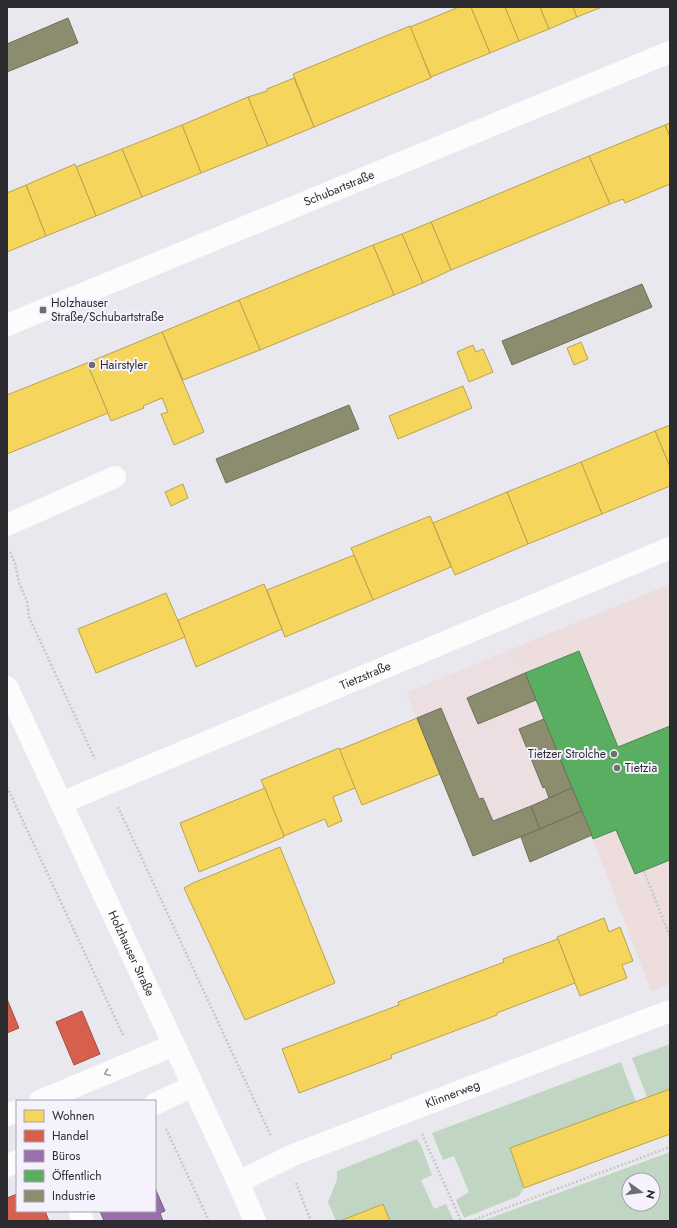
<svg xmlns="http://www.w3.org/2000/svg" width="677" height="1228" font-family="Jost,sans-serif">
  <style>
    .commercial { fill: #eddee2 }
    .education { fill: #eddedd }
    .green { fill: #c1d5c3; fill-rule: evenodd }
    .homes { fill: #f6d55c; stroke: #b9a24f }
    .shops { fill: #d6604d; stroke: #a35044 }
    .offices { fill: #9970ab; stroke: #785b86 }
    .public { fill: #5aae61; stroke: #4c8752 }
    .industry { fill: #8c8c6e; stroke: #6f6f5b }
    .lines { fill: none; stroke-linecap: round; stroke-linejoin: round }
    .path { stroke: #c7c6ca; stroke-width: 2.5; stroke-dasharray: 2 2; stroke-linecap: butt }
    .minor { stroke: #fcfcfc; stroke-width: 22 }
    .major { stroke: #fcfcfc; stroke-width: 22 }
    .oneway { stroke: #9e9ea0 }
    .poi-dot { fill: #6e6d72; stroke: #f5f2fd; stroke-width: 1.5 }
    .labels { text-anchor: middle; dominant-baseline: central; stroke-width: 4; stroke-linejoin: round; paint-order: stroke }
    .street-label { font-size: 12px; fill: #2c2b30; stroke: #f5f2fd }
    .poi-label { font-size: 12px; fill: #2c2b30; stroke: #f5f2fd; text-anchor: start }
  </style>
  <rect width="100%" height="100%" fill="#e9e8ee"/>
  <polygon class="commercial" points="514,648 582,811 473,856 406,693"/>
  <polygon class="education" points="670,584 670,984 651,991 593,839 514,648"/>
  <g class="green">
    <polygon points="670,1044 670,1089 647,1097 632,1058"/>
    <polygon points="621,1062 636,1102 510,1148 524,1188 519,1196 464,1218 456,1200 469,1192 454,1156 443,1160 432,1133"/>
    <polygon points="417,1139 422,1148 432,1175 421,1180 434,1209 446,1204 454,1221 396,1221 396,1220 390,1221 382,1204 340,1221 336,1221 328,1202 337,1180 337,1171"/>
    <path d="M670 1152V1221H482ZM629 1180H653V1204H629Z"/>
  </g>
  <g class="homes">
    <polygon points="459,7 471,7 490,53 431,77 410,27"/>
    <polygon points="471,7 505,7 519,41 490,53"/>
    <polygon points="505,7 540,7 549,29 519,41"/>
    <polygon points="540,7 573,7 577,17 549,29"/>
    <polygon points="573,7 602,7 577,17"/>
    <polygon points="410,26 431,78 314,127 293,74"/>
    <polygon points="294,78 314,127 268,146 248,97 267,91 267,89"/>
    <polygon points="248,97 268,146 201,173 182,125"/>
    <polygon points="670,123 670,137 665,125"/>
    <polygon points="182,125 201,173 142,197 122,149"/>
    <polygon points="665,125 670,137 670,184 625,203 623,199 610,204 589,156"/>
    <polygon points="122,149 142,197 96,216 76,167"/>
    <polygon points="589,156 610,204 451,270 431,222"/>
    <polygon points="75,164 96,216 46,236 26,185"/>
    <polygon points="26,185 46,236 7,252 7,193"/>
    <polygon points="431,222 451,270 423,283 402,234"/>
    <polygon points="402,234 423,283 394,295 373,245"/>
    <polygon points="373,245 394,295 260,350 239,300"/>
    <polygon points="239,300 260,350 183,380 162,332"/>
    <polygon points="162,332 204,432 174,445 161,414 168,412 162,398 143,406 144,408 111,421 87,363"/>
    <polygon points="581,342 588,359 574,365 567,348"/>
    <polygon points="473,345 476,352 483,349 493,372 469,382 457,352"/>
    <polygon points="87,363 108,413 7,454 7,395"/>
    <polygon points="463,386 472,408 398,439 389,416"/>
    <polygon points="670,425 670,467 655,431"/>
    <polygon points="655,431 670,467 670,486 602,514 581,462"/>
    <polygon points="581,462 602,514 528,544 507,492"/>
    <polygon points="183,484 188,498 171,506 165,492"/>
    <polygon points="507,492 528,544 455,575 433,523"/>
    <polygon points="430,516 451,567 373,600 351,548"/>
    <polygon points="354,555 373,600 285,637 267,590"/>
    <polygon points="264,584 282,629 196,667 178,620"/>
    <polygon points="166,593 185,637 96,673 78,629"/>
    <polygon points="417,718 440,774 362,805 339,750"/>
    <polygon points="339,748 355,788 333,797 342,821 328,827 325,819 284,836 261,780"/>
    <polygon points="265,788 284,836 284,837 199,872 180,823"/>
    <polygon points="280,847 335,983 245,1020 184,888 193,883"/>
    <polygon points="604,918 609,932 620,927 633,961 622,965 627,978 580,996 557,937"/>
    <polygon points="558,939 575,983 497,1013 497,1015 391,1055 392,1058 299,1093 282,1049 399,1005 398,1002 504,962 503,959"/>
    <polygon points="670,1089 670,1134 524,1188 510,1148"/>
    <polygon points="383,1204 390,1221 340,1221"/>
  </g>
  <g class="shops">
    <polygon points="7,999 19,1028 7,1033"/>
    <polygon points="82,1011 100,1054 74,1065 56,1022"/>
    <polygon points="17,1194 17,1211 45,1211 49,1221 7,1221 7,1198"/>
  </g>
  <polygon class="offices" points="155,1188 165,1211 160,1213 163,1221 104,1221 100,1211 155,1211"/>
  <polygon class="public" points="579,651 618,747 670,726 670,860 635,874 616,830 593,839 525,673"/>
  <g class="industry">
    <polygon points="68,18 78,43 7,72 7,44"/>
    <polygon points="642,284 652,307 512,365 502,341"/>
    <polygon points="349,405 359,429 226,483 216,459"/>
    <polygon points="525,673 536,700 478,724 467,698"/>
    <polygon points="441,708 479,799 483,798 493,821 531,806 540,829 473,856 417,718"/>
    <polygon points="544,719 572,788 549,798 545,787 543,788 519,729"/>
    <polygon points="572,788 582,811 540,829 531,806"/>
    <polygon points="582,811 592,835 530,862 521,837"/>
  </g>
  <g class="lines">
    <g class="path">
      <polyline points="10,552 15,563 19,583 27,601 29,617 95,759"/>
      <polyline points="7,787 124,1037"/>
      <polyline points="118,807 271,1136"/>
      <polyline points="644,871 670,937"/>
      <polyline points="166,1129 209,1221"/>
      <polyline points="422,1134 461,1221"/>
      <polyline points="296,1183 311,1221"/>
      <polyline points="471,1221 670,1147"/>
    </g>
    <g class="minor">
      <path id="s1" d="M7 325 670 52"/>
      <polyline points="7,525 115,477"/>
      <path id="s2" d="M61 803 670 548"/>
      <polyline points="40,1101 174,1045"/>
      <polyline points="155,1104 193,1086"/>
      <polyline points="7,1115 17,1111"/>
      <polyline points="7,1166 17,1161"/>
      <path id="s3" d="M238 1182 293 1155 670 1011"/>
      <polyline points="79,1211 83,1221"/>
    </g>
    <path class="major" id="s4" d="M7 687 238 1182 255 1221"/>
  </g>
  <defs><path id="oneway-chevron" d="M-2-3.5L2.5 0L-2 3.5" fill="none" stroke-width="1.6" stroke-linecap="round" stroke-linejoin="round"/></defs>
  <use class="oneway" href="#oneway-chevron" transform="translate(107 1073) rotate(157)"/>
  <g class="poi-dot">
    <rect x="39" y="306" width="8" height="8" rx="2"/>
    <circle cx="92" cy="365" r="4"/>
    <circle cx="614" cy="754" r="4"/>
    <circle cx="617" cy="768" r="4"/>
  </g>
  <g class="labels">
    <g class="street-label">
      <text stroke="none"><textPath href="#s1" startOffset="359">Schubartstraße</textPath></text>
      <text stroke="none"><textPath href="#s2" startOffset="330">Tietzstraße</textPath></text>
      <text stroke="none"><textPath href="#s4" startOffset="294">Holzhauser Straße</textPath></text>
      <text stroke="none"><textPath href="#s3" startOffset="232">Klinnerweg</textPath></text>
    </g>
    <g class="poi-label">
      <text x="51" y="303">Holzhauser<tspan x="51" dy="14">Straße/Schubartstraße</tspan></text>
      <text x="100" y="365">Hairstyler</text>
      <text x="606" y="754" text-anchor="end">Tietzer Strolche</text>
      <text x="625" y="768">Tietzia</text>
    </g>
  </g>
  <rect width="677" height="1228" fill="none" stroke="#2c2b30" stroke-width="16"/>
  <rect x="16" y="1100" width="140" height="112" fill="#f5f2fd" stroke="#a5a2ab"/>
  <rect x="24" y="1110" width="20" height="12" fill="#f6d55c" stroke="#a5a2ab"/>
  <text x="52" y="1120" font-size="12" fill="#2c2b30">Wohnen</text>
  <rect x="24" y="1130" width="20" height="12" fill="#d6604d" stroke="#a5a2ab"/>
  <text x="52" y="1140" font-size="12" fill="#2c2b30">Handel</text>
  <rect x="24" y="1150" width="20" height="12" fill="#9970ab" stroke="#a5a2ab"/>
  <text x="52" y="1160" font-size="12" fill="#2c2b30">Büros</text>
  <rect x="24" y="1170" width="20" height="12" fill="#5aae61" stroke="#a5a2ab"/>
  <text x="52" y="1180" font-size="12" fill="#2c2b30">Öffentlich</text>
  <rect x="24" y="1190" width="20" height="12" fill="#8c8c6e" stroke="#a5a2ab"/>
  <text x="52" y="1200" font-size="12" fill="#2c2b30">Industrie</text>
  <g transform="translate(641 1192) rotate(104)"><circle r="19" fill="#f5f2fd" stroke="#a5a2ab"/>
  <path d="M0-3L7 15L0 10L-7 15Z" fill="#6e6d72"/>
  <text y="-6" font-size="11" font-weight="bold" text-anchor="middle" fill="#2c2b30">N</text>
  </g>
</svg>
